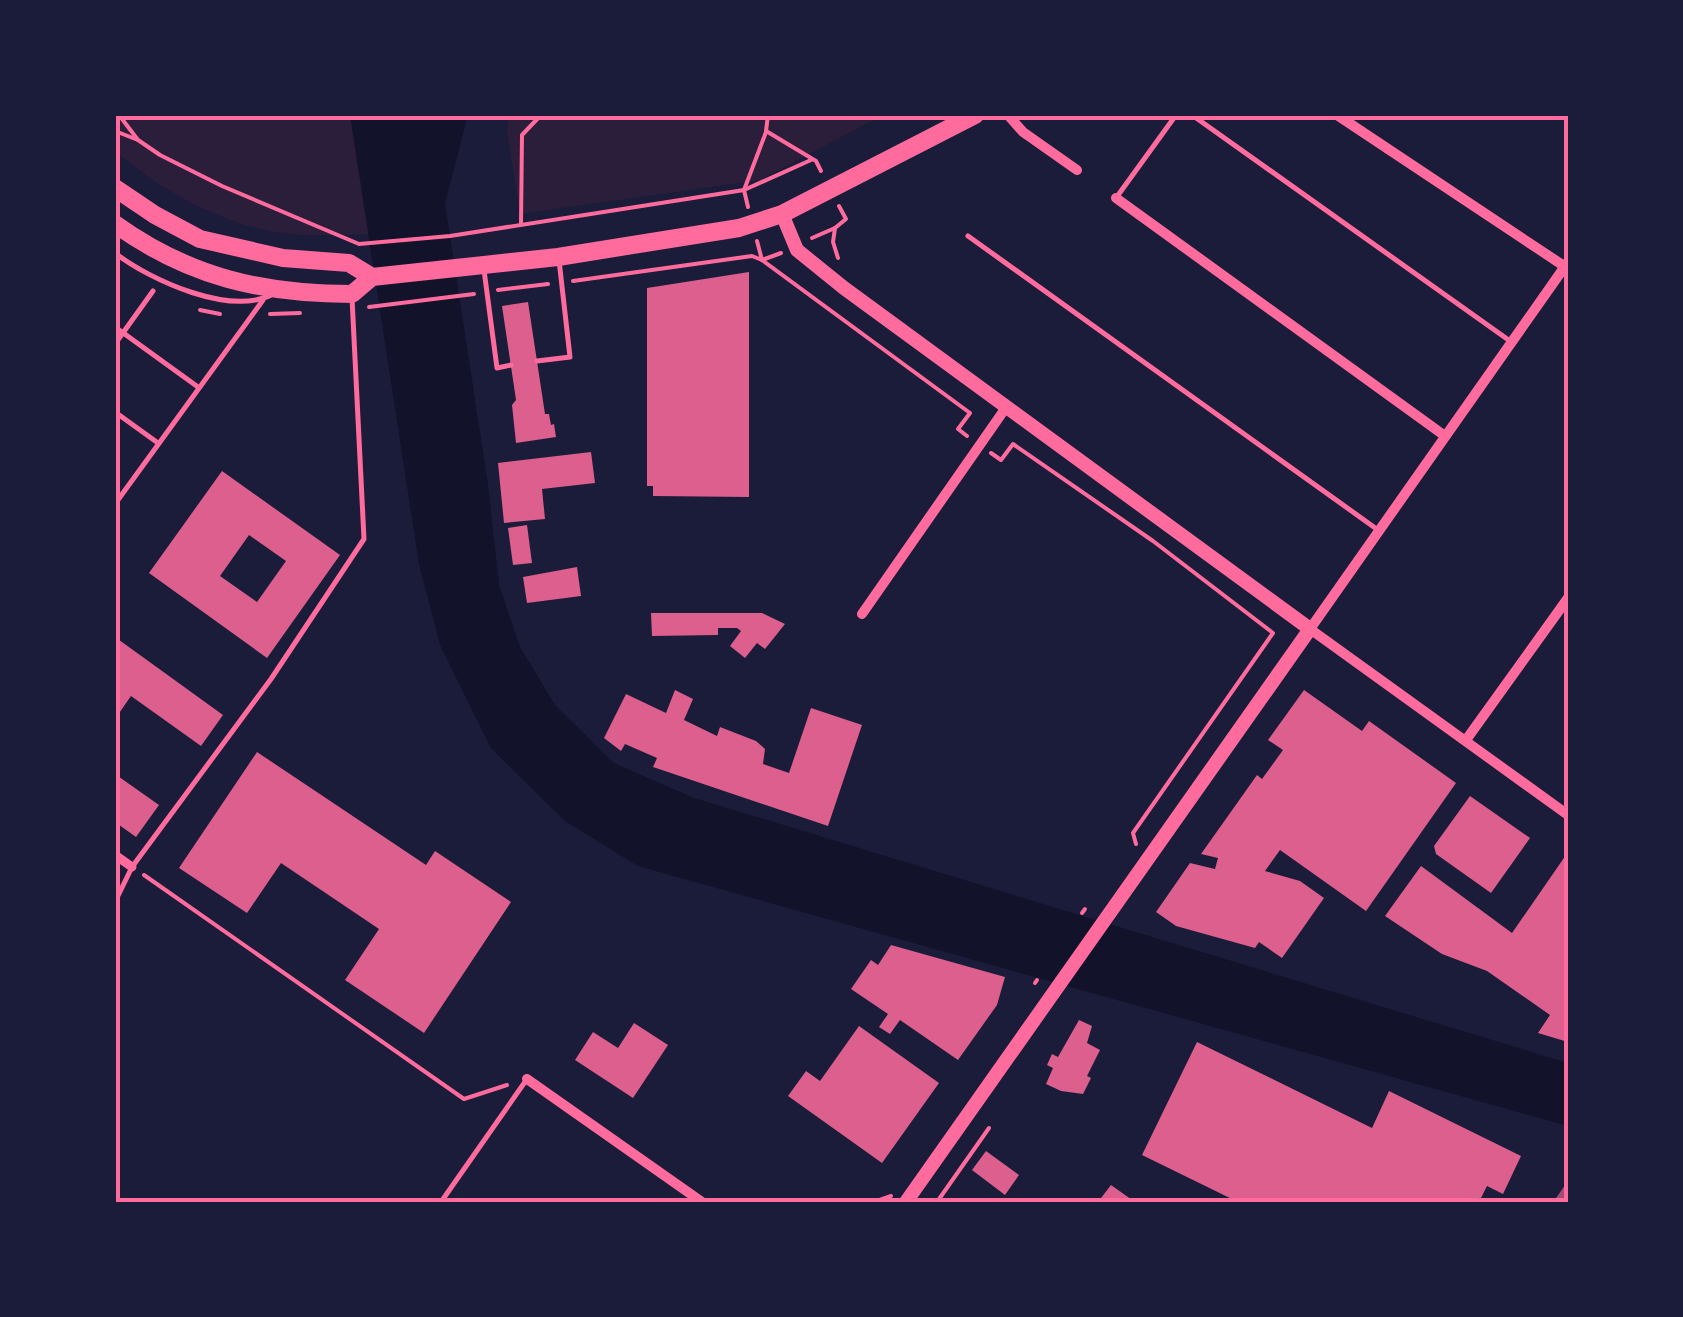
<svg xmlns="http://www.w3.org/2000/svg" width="1683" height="1317" font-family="Arial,sans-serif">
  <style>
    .green { fill: #2a1e3b }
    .water { fill: #12122b }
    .building { fill: #dd5f8e; fill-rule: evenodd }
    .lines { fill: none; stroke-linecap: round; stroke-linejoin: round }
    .path { stroke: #ff6b9d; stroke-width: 4 }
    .service { stroke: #ff6b9d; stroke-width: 5 }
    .pedestrian { stroke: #ff6b9d; stroke-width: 9 }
    .minor { stroke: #ff6b9d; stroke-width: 10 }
    .tertiary { stroke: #ff6b9d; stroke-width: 14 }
    .primary { stroke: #ff6b9d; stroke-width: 18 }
    .rail { stroke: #a44b75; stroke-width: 6 }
    .neatline { fill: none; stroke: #ff6b9d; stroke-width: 4 }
  </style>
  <rect width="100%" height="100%" fill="#1b1b3a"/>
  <g class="green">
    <path d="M115 115H350L370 234C344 234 316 237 291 234 224 227 165 193 115 151Z"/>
    <polygon points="509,115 883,115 760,180 520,214 507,132"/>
  </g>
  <polygon class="water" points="350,115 468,115 445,203 488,485 499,585 520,647 555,705 614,763 694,798 1568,1063 1568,1126 638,866 565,821 491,748 440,645 419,564"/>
  <g class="building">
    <polygon points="749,272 749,497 653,496 653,486 647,486 647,288"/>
    <polygon points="528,302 545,414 549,414 551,425 554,424 556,437 516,443 512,405 516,400 502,306"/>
    <polygon points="591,452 595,483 542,489 545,519 504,523 498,463"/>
    <path d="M222 471 340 555 267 658 149 573ZM249 535 286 561 257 602 220 576Z"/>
    <polygon points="527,525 532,563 513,565 508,528"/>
    <polygon points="577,567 581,596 527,603 523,577"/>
    <polygon points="651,613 762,613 785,624 765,649 757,643 745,658 730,646 741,631 737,628 718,628 718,635 652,636"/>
    <polygon points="115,637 223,715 201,746 131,696 115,719"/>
    <polygon points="675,690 693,699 684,720 717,736 720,727 756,741 765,749 763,764 789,773 811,708 862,725 828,826 653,767 657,758 625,744 621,751 604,738 626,694 666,713"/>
    <polygon points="1304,690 1362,731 1369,721 1456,783 1366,911 1280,850 1265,871 1300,881 1324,898 1282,958 1259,942 1255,948 1176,926 1156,912 1190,863 1215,869 1218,858 1201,854 1257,775 1262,779 1283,750 1268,740"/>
    <polygon points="257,752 426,865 435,851 511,902 424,1033 345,980 379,929 281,863 247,913 179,868"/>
    <polygon points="115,774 159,805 136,837 115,822"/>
    <polygon points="1470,796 1530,838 1491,893 1436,854 1434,846"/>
    <polygon points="1568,852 1568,1042 1538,1033 1550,1015 1487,971 1442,954 1385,916 1421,866 1512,933"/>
    <polygon points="891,945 1005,977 997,1005 958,1060 900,1020 890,1034 879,1027 888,1014 851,989 871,960 878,965"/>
    <polygon points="1079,1020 1092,1026 1087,1043 1100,1050 1087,1076 1091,1078 1083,1094 1061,1091 1046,1084 1053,1068 1047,1065 1052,1054 1058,1057"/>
    <polygon points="634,1023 668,1045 633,1098 575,1060 593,1032 618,1048"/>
    <polygon points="859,1026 939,1083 882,1163 788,1096 806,1071 820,1081"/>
    <polygon points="1197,1042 1372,1128 1389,1091 1521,1156 1503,1194 1487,1186 1479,1202 1238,1202 1142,1155"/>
    <polygon points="986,1151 1019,1175 1005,1195 972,1170"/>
    <polygon points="1111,1185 1135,1202 1098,1202"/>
  </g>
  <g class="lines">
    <g class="path">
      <polyline points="119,115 138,140 160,155 222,186 359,244 450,236 744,190 811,160"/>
      <polyline points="768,115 766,131 816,161 821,171"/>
      <polyline points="115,131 138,140"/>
      <polyline points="748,207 744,190 766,132"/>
      <polyline points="521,223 522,135 541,115"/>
      <polyline points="812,238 835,228"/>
      <polyline points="757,241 762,260"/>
      <polyline points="838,258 833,242 835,228 846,219 839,206"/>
      <polyline points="762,260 781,253"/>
      <polyline points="573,281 752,256 762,260 970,413 958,429 967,436"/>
      <polyline points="498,290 548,284"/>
      <polyline points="369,307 474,294"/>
      <polyline points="200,310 220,314"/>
      <polyline points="270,314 300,313"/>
      <polyline points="991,453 1001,460 1013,444 1153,541 1273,633 1133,833 1136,844"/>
      <polyline points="144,875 464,1099 507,1085"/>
      <polyline points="1082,913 1085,909"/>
      <polyline points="1035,983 1037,980"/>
      <polyline points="874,1202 891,1196"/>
      <polyline points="937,1202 989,1128"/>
    </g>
    <g class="service">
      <polyline points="1192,115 1510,341"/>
      <polyline points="1116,198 1176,115"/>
      <polyline points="968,236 1378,530"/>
      <path d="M115 253C150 280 232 318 275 293"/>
      <polyline points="484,270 497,368 511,365"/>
      <polyline points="115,327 198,387"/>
      <polyline points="115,344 153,291"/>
      <polyline points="537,361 570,357 559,260"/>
      <polyline points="115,412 158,443"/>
      <polyline points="115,504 263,300"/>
      <polyline points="115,902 132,867 271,679 364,539 352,298"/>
      <polyline points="441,1202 527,1079"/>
    </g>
    <polyline class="pedestrian" points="115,855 132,867"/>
    <g class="minor">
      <polyline points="1008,115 1023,132 1077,170"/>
      <polyline points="1337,115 1567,268"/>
      <polyline points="1116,198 1445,436"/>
      <polyline points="1568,262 1310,629 1568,815"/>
      <polyline points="862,614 1007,406"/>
      <polyline points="1466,740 1568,598"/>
      <polyline points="527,1079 702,1202"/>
    </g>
    <polyline class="tertiary" points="782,214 797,250 844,288 1310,629 906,1202"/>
    <g class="primary">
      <polyline points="115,188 155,215 200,239 283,258 349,263 372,277"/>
      <path d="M115 224C189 277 262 294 352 294L372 277 558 257 739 228 782 214 975 115"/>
    </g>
    <polyline class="rail" points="1557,1202 1568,1186"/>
  </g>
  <rect width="1683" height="1317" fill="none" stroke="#1b1b3a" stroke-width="235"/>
  <rect x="118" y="118" width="1448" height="1082" class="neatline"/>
</svg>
